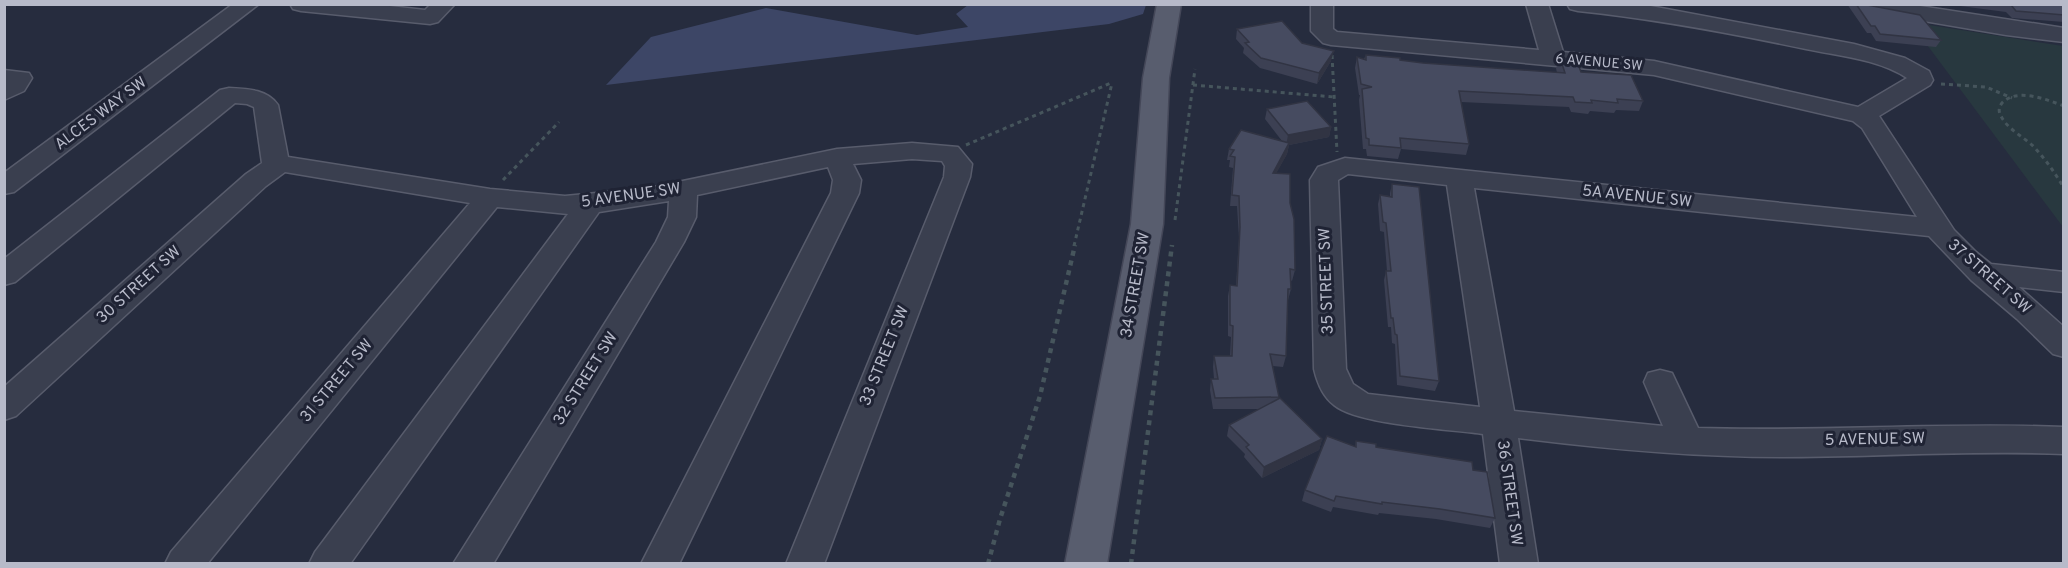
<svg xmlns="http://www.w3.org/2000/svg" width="2068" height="568" font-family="Overpass,sans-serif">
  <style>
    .green { fill: #28383f }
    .water { fill: #3d4666 }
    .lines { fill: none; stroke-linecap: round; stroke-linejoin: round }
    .minor-casing { stroke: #585c6c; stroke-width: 3 }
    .major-casing { stroke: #444758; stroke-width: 3 }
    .path-far1 { stroke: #46555c; stroke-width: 3; stroke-dasharray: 4 4; stroke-linecap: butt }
    .path { stroke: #46555c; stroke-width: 4.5; stroke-dasharray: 5 5; stroke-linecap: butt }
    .minor { fill: #3a3f4f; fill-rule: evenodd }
    .major { fill: #585d6e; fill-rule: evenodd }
    .wall { fill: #3c4053 }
    .shaded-wall { fill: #313443 }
    .building { fill: #464b60; stroke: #313443; stroke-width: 1.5 }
    .labels { text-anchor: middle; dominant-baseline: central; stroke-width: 6; stroke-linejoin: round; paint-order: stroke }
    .far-street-label { font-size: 14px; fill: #b7bac9; stroke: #1f2334 }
    .street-label { font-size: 16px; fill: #b7bac9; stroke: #1f2334 }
  </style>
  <rect width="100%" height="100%" fill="#262c3e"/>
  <polygon class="green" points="1910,22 2063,46 2063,227"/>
  <polygon class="water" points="968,5 1146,5 1143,14 1109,24 606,85 651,37 766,8 917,35 968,27 956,14"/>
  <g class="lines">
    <g class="minor-casing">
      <g id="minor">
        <polygon points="233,4 259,4 14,192 4,194 4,173"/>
        <polygon points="290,4 372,4 425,10 431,4 455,4 438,22 430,24 301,11 293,9"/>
        <path d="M1311 4H1333V29L1337 32 1539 50 1526 4H1548L1563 52 1654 61 1858 107 1907 78C1878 59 1839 56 1806 49 1730 33 1655 19 1578 11L1570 9 1567 4H1640L1854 44 1905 58 1929 71 1933 80 1930 85 1879 116 1954 230 1976 252 1991 264 2064 272V292L2019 287 2064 327V357L2053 354 2017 319 1971 280 1929 236 1474 188 1514 411 1663 426 1644 382 1648 373 1660 370 1672 373 1698 428C1820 432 1942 422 2064 427V454C1969 450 1876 457 1781 457 1693 457 1606 449 1518 438L1538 564H1500L1483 434C1449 429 1358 425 1334 405 1323 397 1317 382 1314 369L1310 180 1318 167 1345 158 1917 217 1862 128 1853 121 1654 75 1331 45 1323 43 1311 31ZM1348 174 1447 185 1480 407 1368 394 1353 384 1346 369 1338 180Z"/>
        <polygon points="1854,4 1907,4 2064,28 2064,42 2006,35 1865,11 1857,9"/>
        <polygon points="4,70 29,73 32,78 24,91 4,100"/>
        <path d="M229 88C247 89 267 89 278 105L288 157 490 189 565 196 649 188 837 149 912 143 958 147 972 164 970 177 824 564H786L944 177 945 166 942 161 912 159 853 164 861 180 859 193 679 564H641L831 193 833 180 828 167 697 195 696 217 684 242 493 564H453L656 242 668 217 669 201 599 212 350 564H309L315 552 568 214 497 207 207 564H165L171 552 470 203 285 172 266 186 16 416 4 420V387L246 174 262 163 254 107 247 104 235 103 15 282 4 285V259L220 90Z"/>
      </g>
    </g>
    <g class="major-casing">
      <polygon id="major" points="1157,4 1181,4 1169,78 1163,224 1107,564 1065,564 1131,224 1143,78"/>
    </g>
    <g class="path-far1">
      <polyline points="1332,55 1337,152"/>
      <polyline points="1941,84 1986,87 2012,98"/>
      <polyline points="1193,85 1334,97"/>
      <path d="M2064 106C2047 100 2018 87 2002 103 1999 107 1998 111 2001 116 2007 129 2024 137 2034 147 2046 160 2055 173 2064 188"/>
      <polyline points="966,145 1111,83"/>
      <polyline points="503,180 559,122"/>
      <polyline points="1175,220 1195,69"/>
      <polyline points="1074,246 1112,83"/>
    </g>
    <g class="path">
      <polyline points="988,564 1000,519 1040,396 1075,245"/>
      <polyline points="1131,564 1172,245"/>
    </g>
    <use href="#minor" class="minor"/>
    <use href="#major" class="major"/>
  </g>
  <g class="wall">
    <polygon points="1847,4 1862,4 1941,40 1936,47 1876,41 1871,33 1867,33"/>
    <polygon points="1945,4 2064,4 2064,22 2012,18 2006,12"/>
    <polygon points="1237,29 1302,43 1331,61 1317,84 1260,68 1243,53 1244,48 1236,39"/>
    <polygon points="1366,55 1423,63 1557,73 1556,68 1560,58 1581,72 1643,101 1639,111 1616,110 1614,113 1590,111 1588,114 1571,112 1569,107 1461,102 1469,144 1466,155 1401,149 1398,159 1367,156 1366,149 1363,149 1359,100 1360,95 1359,95 1355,68 1357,57 1364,59"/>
    <polygon points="1267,109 1331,127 1329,137 1289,145 1287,154 1276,173 1290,203 1295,270 1292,281 1290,280 1291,289 1288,300 1286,356 1283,367 1273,366 1279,399 1322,439 1319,450 1262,478 1244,457 1245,454 1227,436 1229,425 1260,409 1213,409 1210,390 1211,379 1214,379 1213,367 1214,356 1230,356 1231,337 1228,336 1228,296 1230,285 1236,286 1239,238 1237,206 1230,206 1233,168 1229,167 1230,160 1227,160 1229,149 1282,141 1265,119"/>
    <polygon points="1392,184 1439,381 1435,391 1397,385 1395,344 1392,343 1391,327 1388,327 1384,280 1386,271 1387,271 1384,232 1380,231 1378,204 1380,195 1390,196 1390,193"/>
    <polygon points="1356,441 1376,447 1473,470 1495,518 1490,528 1436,519 1379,513 1378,515 1333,507 1331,512 1302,501 1305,490 1355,446"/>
  </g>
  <g class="shaded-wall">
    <polygon points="1334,51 1331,61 1317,84 1319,73"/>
    <polygon points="1331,127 1329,137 1289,145 1287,154 1271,183 1273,173 1286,146 1288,135"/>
    <polygon points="1322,439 1319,450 1262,478 1264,467"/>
  </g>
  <g class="building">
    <polygon points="1856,4 1862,4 1920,15 1941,40 1880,34 1875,26 1871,26"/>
    <polygon points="2006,4 2064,4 2064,15 2016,11 2011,5"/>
    <polygon points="1282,21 1302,43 1334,51 1319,73 1261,58 1245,43 1249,42 1237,29"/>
    <polygon points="1366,55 1400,58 1400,60 1423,63 1565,73 1560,58 1576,59 1581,72 1631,75 1643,101 1617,99 1618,103 1591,100 1592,103 1575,102 1573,97 1459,91 1469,144 1400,138 1401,148 1369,145 1369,139 1366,138 1362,89 1372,87 1361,84 1357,57 1366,60"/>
    <polygon points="1307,101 1331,127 1288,135 1267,109"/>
    <polygon points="1241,130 1289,143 1273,173 1290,174 1290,203 1294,219 1295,270 1290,269 1291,289 1288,289 1286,356 1270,354 1279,397 1215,398 1211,379 1218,379 1214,356 1232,356 1233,326 1230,325 1230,285 1237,286 1240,227 1239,196 1232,195 1235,157 1230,156 1234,150 1229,149"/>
    <polygon points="1392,184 1419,187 1439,381 1400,376 1397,335 1395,334 1393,318 1391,318 1386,271 1391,271 1386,223 1383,222 1380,195 1392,197"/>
    <polygon points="1280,398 1322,439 1264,467 1246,447 1249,445 1229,425"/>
    <polygon points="1327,436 1356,447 1356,441 1376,444 1376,447 1472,462 1473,470 1487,472 1495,518 1440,509 1382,502 1382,504 1336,496 1334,501 1305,490"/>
  </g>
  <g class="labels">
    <g class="far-street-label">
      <text transform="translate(1599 63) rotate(5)">6 AVENUE SW</text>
    </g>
    <g class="street-label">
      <text transform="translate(101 114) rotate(-37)">ALCES WAY SW</text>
      <text transform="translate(631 196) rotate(-8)">5 AVENUE SW</text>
      <text transform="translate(1637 197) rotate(6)">5A AVENUE SW</text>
      <text transform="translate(1989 277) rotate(41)">37 STREET SW</text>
      <text transform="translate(1327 281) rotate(-92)">35 STREET SW</text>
      <text transform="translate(139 285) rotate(-42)">30 STREET SW</text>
      <text transform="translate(1136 285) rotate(-80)">34 STREET SW</text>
      <text transform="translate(885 356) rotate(-68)">33 STREET SW</text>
      <text transform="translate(586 379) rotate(-58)">32 STREET SW</text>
      <text transform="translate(337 381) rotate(-50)">31 STREET SW</text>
      <text transform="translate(1875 440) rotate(-1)">5 AVENUE SW</text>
      <text transform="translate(1509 493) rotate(82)">36 STREET SW</text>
    </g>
  </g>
  <rect width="2068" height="568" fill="none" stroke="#b7bac9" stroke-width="12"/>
</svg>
